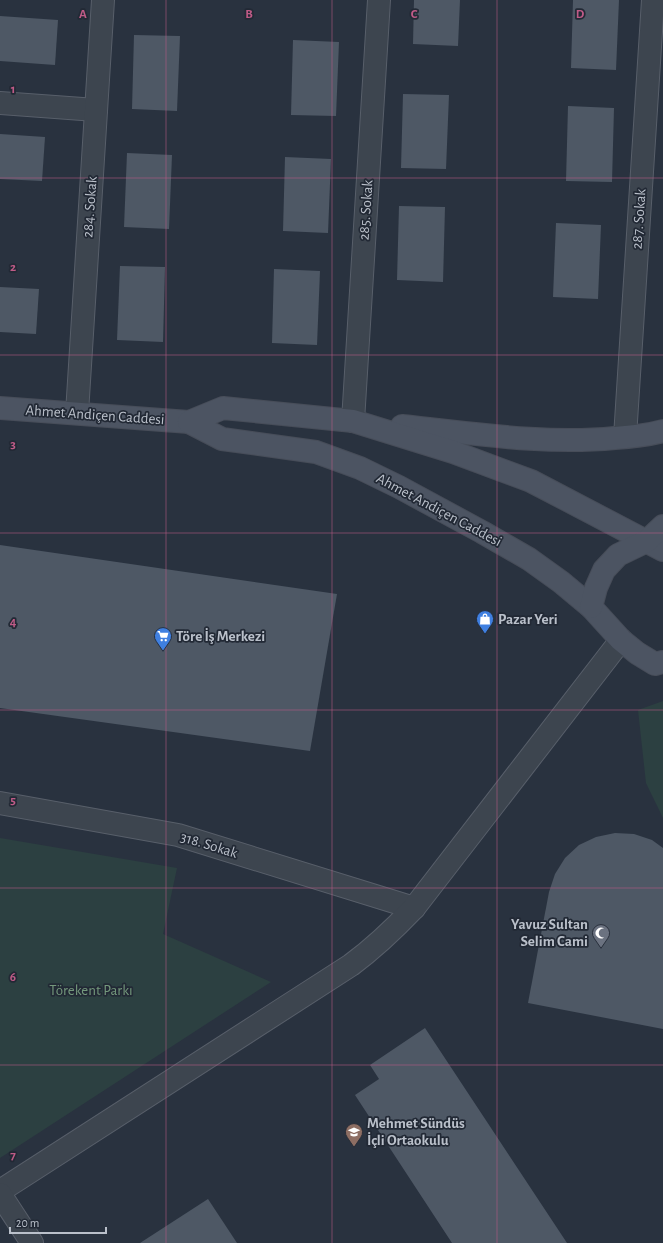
<svg xmlns="http://www.w3.org/2000/svg" width="663" height="1243" font-family="'Alegreya Sans',sans-serif">
  <style>
    .green { fill: #2c4041 }
    .building { fill: #4e5865 }
    .lines { fill: none; stroke-linecap: round; stroke-linejoin: round }
    .minor-casing { stroke: #585f6a; stroke-width: 24 }
    .secondary-casing { stroke: #474d59; stroke-width: 24 }
    .minor { stroke: #3d454f; stroke-width: 22 }
    .secondary { stroke: #4c5462; stroke-width: 22 }
    .grid { fill: none; stroke: #bf5b87; stroke-width: 1; stroke-opacity: 0.55 }
    .labels { text-anchor: middle; dominant-baseline: central; stroke-width: 3.5; stroke-linejoin: round; paint-order: stroke }
    .street-label { font-size: 15px; fill: #bac0ca; stroke: #222935 }
    .poi-label { font-size: 15px; font-weight: bold; fill: #bac0ca; stroke: #222935; text-anchor: start }
    .park-label { font-size: 15px; fill: #74987c; stroke: #222935 }
    .grid-label { font-size: 13px; text-anchor: middle; font-weight: bold; fill: #bf5b87; stroke: #222935; stroke-width: 3.5; stroke-linejoin: round; paint-order: stroke }
  </style>
  <rect width="100%" height="100%" fill="#29323f"/>
  <g class="green">
    <polygon points="663,701 663,818 646,783 638,710"/>
    <polygon points="0,838 177,868 163,934 271,982 0,1158"/>
  </g>
  <g class="building">
    <polygon points="414,0 460,0 458,46 413,44"/>
    <polygon points="573,0 619,0 616,70 571,68"/>
    <polygon points="0,16 58,20 55,65 0,61"/>
    <polygon points="134,35 180,36 177,111 132,109"/>
    <polygon points="293,40 339,42 336,116 291,115"/>
    <polygon points="403,94 449,95 446,169 401,168"/>
    <polygon points="568,106 614,108 612,182 566,181"/>
    <polygon points="0,134 45,137 42,181 0,179"/>
    <polygon points="127,153 172,155 169,229 124,227"/>
    <polygon points="285,157 331,159 328,233 283,231"/>
    <polygon points="399,206 445,207 443,282 397,280"/>
    <polygon points="556,223 601,225 598,299 553,297"/>
    <polygon points="120,266 165,267 163,342 117,340"/>
    <polygon points="274,269 320,271 317,345 272,343"/>
    <polygon points="0,287 39,289 36,334 0,332"/>
    <polygon points="0,545 337,594 310,751 0,708"/>
    <polygon points="615,833 634,834 652,840 663,848 663,1029 528,1003 549,892 555,874 565,858 579,845 596,837"/>
    <polygon points="425,1028 567,1243 452,1243 355,1095 379,1079 370,1065"/>
    <polygon points="208,1199 237,1243 140,1243"/>
  </g>
  <g class="lines">
    <g class="minor-casing">
      <g id="minor">
        <polyline points="0,103 96,110"/>
        <polyline points="77,413 103,0"/>
        <polyline points="353,421 379,0"/>
        <polyline points="625,437 653,0"/>
        <polyline points="0,803 178,835 414,908"/>
        <path d="M0 1191 351 965C374 948 394 929 414 908L621 640"/>
        <polyline points="0,1194 32,1243"/>
      </g>
    </g>
    <g class="secondary-casing">
      <g id="secondary">
        <polyline points="0,408 189,422"/>
        <path d="M402 426C472 433 544 445 615 438 631 437 648 435 663 431"/>
        <polyline points="663,550 531,481 453,452 353,421 223,408 189,422 222,439 316,452 360,468 399,487 482,532 529,559 561,582 591,607 621,640 637,653 655,664 663,662"/>
        <polyline points="591,607 596,588 604,570 618,555 647,541 663,526"/>
      </g>
    </g>
    <use href="#minor" class="minor"/>
    <use href="#secondary" class="secondary"/>
  </g>
  <path class="grid" d="M166 0V1243M332 0V1243M497 0V1243M0 178H663M0 355H663M0 533H663M0 710H663M0 888H663M0 1065H663"/>
  <defs>
    <g id="shop-pin" transform="scale(0.9)"><path d="M0 17L-7.5 6A9.5 9.5 0 1 1 7.5 6Z" fill="#3f7fe0" stroke="#222935"/><path d="M-5-2.5h2.3a2.7 3.5 0 0 1 5.4 0H5L5.5 6h-11ZM-1.5-2.5h3a1.5 2.3 0 0 0-3 0Z" fill="#fff"/></g>
    <g id="supermarket-pin" transform="scale(0.9)"><path d="M0 17L-7.5 6A9.5 9.5 0 1 1 7.5 6Z" fill="#3f7fe0" stroke="#222935"/><path d="M-6-5.5h2.5l.6 2H6L4.5 2H-2.5L-4.4-4H-6ZM-1.5 3.2a1.3 1.3 0 1 0 .1 0ZM3 3.2a1.3 1.3 0 1 0 .1 0Z" fill="#fff"/></g>
    <g id="mosque-pin" transform="scale(0.9)"><path d="M0 17L-7.5 6A9.5 9.5 0 1 1 7.5 6Z" fill="#6b7280" stroke="#222935"/><path d="M3.5-4.9A6 6 0 1 0 3.5 4.9A5 5 0 1 1 3.5-4.9Z" fill="#fff"/></g>
    <g id="school-pin" transform="scale(0.9)"><path d="M0 17L-7.5 6A9.5 9.5 0 1 1 7.5 6Z" fill="#8d6e63" stroke="#222935"/><path d="M0-5L7-2L0 1L-7-2ZM-4 1L0 2.5L4 1V4Q0 6-4 4Z" fill="#fff"/></g>
  </defs>
  <g fill-rule="evenodd">
    <use href="#shop-pin" x="485" y="619"/>
    <use href="#supermarket-pin" x="163" y="636"/>
    <use href="#mosque-pin" x="601" y="933"/>
    <use href="#school-pin" x="354" y="1132"/>
  </g>
  <g class="labels">
    <g class="street-label">
      <text transform="translate(90 207) rotate(-86)">284. Sokak</text>
      <text transform="translate(366 210) rotate(-86)">285. Sokak</text>
      <text transform="translate(639 219) rotate(-86)">287. Sokak</text>
      <text transform="translate(95 415) rotate(4)">Ahmet Andiçen Caddesi</text>
      <text transform="translate(439 510) rotate(28)">Ahmet Andiçen Caddesi</text>
      <text transform="translate(209 845) rotate(17)">318. Sokak</text>
    </g>
    <g class="poi-label">
      <text x="498" y="619">Pazar Yeri</text>
      <text x="176" y="636">Töre İş Merkezi</text>
      <text x="588" y="924" text-anchor="end">Yavuz Sultan<tspan x="588" dy="17">Selim Cami</tspan></text>
      <text x="367" y="1123">Mehmet Sündüs<tspan x="367" dy="17">İçli Ortaokulu</tspan></text>
    </g>
    <g class="park-label">
      <text x="91" y="990">Törekent Parkı</text>
    </g>
  </g>
  <g class="grid-label">
    <text x="83" y="18">A</text>
    <text x="249" y="18">B</text>
    <text x="414" y="18">C</text>
    <text x="580" y="18">D</text>
    <text x="13" y="93">1</text>
    <text x="13" y="271">2</text>
    <text x="13" y="448">3</text>
    <text x="13" y="626">4</text>
    <text x="13" y="804">5</text>
    <text x="13" y="981">6</text>
    <text x="13" y="1159">7</text>
  </g>
  <path d="M10 1227v6h96v-6" fill="none" stroke="#bac0ca" stroke-width="2"/>
  <text x="16" y="1227" font-size="12" fill="#bac0ca" stroke="#222935" stroke-width="3" paint-order="stroke">20 m</text>
</svg>
